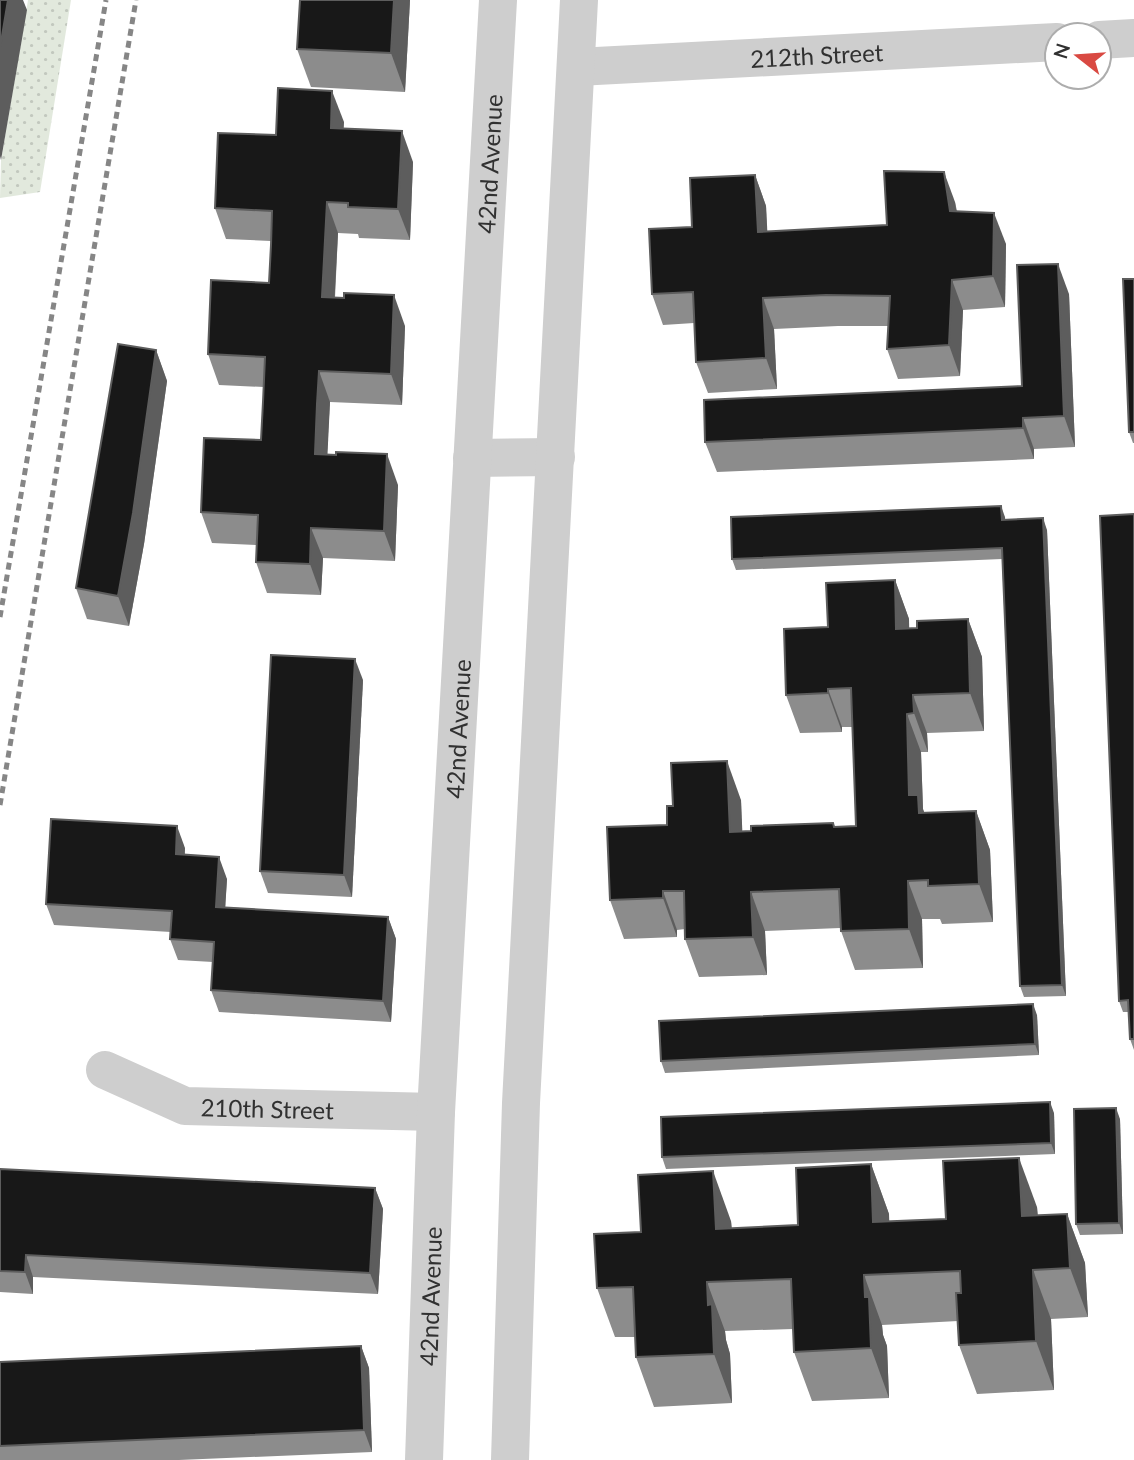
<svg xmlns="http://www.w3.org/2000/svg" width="1134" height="1460" font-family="Lato,sans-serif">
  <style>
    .grass { fill: url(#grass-dots) }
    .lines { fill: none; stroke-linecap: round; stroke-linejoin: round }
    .minor { stroke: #cecece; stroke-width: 38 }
    .rail { stroke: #868686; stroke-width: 5; stroke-dasharray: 7 5; stroke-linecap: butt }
    .wall { fill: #8c8c8c }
    .shaded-wall { fill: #5d5d5d }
    .building { fill: #181818; stroke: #5d5d5d; stroke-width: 2 }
    .labels { text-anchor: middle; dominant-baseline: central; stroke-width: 7; stroke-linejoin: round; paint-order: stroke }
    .street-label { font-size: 24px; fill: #313131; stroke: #fff }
  </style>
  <defs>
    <pattern id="grass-dots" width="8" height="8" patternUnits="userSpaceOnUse" patternTransform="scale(1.75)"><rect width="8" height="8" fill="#e2e9dd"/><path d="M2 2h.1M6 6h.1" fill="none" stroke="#c2c8be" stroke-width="1.8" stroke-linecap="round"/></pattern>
  </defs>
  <rect width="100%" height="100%" fill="#fff"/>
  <polygon class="grass" points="28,0 71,0 40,192 0,198 1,160"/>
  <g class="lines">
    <g class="minor">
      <polyline points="1099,40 1134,38"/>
      <path id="s1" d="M577 67 1057 42"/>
      <polyline points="472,458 556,457"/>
      <path id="s2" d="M105 1070 185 1106 436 1112"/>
      <path id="s3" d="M424 1460 436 1112 498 0"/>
      <polyline points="510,1460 521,1103 579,0"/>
    </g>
    <g class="rail">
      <polyline points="0,617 106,0"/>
      <polyline points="0,805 136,0"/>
    </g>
  </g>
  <g class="wall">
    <polygon points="300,0 410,0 405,92 311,87 297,49"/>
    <polygon points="344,122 343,129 413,162 410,240 359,238 358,234 338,233 335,298 405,326 402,405 330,402 328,435 327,454 398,485 395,561 323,558 321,595 267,593 256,562 256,545 212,543 201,512 261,440 264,387 219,385 208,354 269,283 271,241 226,239 215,208 276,135"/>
    <polygon points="755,175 766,206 767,232 887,225 955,202 957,211 1006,244 1005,307 963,310 960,376 898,379 887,349 888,326 838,326 774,329 777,389 708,393 696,362 694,323 663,325 652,294 692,227"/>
    <polygon points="1134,279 1134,443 1133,443 1129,432"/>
    <polygon points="1069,294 1075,447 1034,449 1034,459 717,472 705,442 1022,386"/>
    <polygon points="156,350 167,381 144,544 129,626 87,619 76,588"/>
    <polygon points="1134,514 1134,1050 1130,1039 1129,1012 1123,1012 1119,1001"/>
    <polygon points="1005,517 1005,520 1047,530 1066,996 1024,997 1020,986 1002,559 736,570 732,559"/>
    <polygon points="895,580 909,619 909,628 917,628 968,619 982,657 984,731 927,733 928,752 921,752 923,809 924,813 976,811 990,850 993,922 942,924 940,919 922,919 923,968 855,970 841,931 840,928 765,931 767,975 699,977 685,939 685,929 677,930 677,937 624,939 610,900 667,825 741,800 742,832 833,823 835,827 856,826 852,727 842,727 842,732 800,733 786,695 828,627"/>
    <polygon points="363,680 352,897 268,893 260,871"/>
    <polygon points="185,848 185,855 227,879 225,907 388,917 396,939 391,1022 219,1012 211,990 213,962 178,960 170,939 171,932 54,925 46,904"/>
    <polygon points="1037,1015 1039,1055 665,1073 661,1061"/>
    <polygon points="1054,1113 1055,1154 666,1169 662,1157"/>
    <polygon points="1120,1119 1123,1234 1080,1235 1076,1224"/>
    <polygon points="871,1164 889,1214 889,1221 946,1219 1037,1207 1038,1215 1067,1214 1085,1263 1088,1317 1051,1319 1054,1390 977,1394 959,1345 958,1321 882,1325 883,1335 887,1346 889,1398 812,1401 794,1352 793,1329 725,1331 726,1340 730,1354 732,1403 654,1407 636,1357 635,1337 615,1337 597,1288 641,1232 731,1221 732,1228 798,1225"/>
    <polygon points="0,1169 375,1188 383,1209 378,1294 33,1277 33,1294 0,1292"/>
    <polygon points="361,1346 369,1368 372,1452 179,1460 0,1460 0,1362"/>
  </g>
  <g class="shaded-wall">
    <polygon points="8,0 23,0 27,10 1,160 0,156 0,48"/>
    <polygon points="394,0 410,0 405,92 391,53"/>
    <polygon points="332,91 344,122 342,159 331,128"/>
    <polygon points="402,131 413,162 410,240 398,209"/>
    <polygon points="944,172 955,202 961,242 950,211"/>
    <polygon points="755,175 766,206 769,263 758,232"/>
    <polygon points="327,202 338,233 333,328 322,297"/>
    <polygon points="994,213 1006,244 1005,307 993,276"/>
    <polygon points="1058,264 1069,294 1075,447 1064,416"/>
    <polygon points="952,280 963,310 960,376 949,345"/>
    <polygon points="394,295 405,326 402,405 391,374"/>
    <polygon points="763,298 774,329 777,389 766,358"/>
    <polygon points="156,350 167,381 144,544 129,626 118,596"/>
    <polygon points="319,371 330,402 326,485 315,454"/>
    <polygon points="1023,418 1034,449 1034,459 1023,428"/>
    <polygon points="387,454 398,485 395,561 384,531"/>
    <polygon points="1001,506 1005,517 1006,531 1002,520"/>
    <polygon points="1043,518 1047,530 1066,996 1062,985"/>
    <polygon points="311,528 323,558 321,595 310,564"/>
    <polygon points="895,580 909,619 910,667 896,629"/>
    <polygon points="968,619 982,657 984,731 970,693"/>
    <polygon points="355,659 363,680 352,897 344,875"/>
    <polygon points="828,689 842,727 842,732 828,693"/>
    <polygon points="913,695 927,733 928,752 914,713"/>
    <polygon points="907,714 921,752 923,809 932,834 933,852 909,795"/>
    <polygon points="727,761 741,800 744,871 730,832"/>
    <polygon points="976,811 990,850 993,922 979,884"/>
    <polygon points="177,826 185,848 183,876 176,854"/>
    <polygon points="219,857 227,879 224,928 216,907"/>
    <polygon points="908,881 922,919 923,968 909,929"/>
    <polygon points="663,891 677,930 677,937 663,898"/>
    <polygon points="751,892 765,931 767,975 753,937"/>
    <polygon points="388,917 396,939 391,1022 383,1001"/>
    <polygon points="1033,1004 1037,1015 1039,1055 1035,1044"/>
    <polygon points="1050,1102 1054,1113 1055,1154 1051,1143"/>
    <polygon points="1116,1108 1120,1119 1123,1234 1119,1223"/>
    <polygon points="1019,1158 1037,1207 1040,1265 1022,1216"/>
    <polygon points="871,1164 889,1214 891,1272 873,1222"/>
    <polygon points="713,1171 731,1221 734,1278 716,1229"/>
    <polygon points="375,1188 383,1209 378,1294 370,1273"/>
    <polygon points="1067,1214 1085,1263 1088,1317 1070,1268"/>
    <polygon points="26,1255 33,1277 33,1294 25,1272"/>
    <polygon points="1033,1270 1051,1319 1054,1390 1036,1341"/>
    <polygon points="864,1275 882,1325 883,1335 887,1346 889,1398 871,1348 865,1297"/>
    <polygon points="707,1282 725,1331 726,1340 730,1354 732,1403 714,1354 708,1305"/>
    <polygon points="361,1346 369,1368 372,1452 364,1430"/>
  </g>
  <g class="building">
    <polygon points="0,0 8,0 0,48"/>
    <polygon points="300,0 394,0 391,53 297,49"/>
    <polygon points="278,88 332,91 331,128 402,131 398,209 348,207 348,203 327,202 322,297 344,298 344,293 394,295 391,374 319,371 317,404 315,454 336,455 336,452 387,454 384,531 311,528 310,564 256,562 258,515 201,512 204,438 261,440 263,402 265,357 208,354 211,280 269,283 271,245 272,211 215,208 218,133 276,135"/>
    <polygon points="884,171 944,172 950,211 994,213 993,276 952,280 949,345 887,349 890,296 826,295 763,298 766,358 696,362 693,292 652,294 649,229 692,227 690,178 755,175 758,232 887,225"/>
    <polygon points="1058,264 1064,416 1023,418 1023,428 705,442 704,400 1022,386 1017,265"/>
    <polygon points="1123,279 1134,279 1134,432 1129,432"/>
    <polygon points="118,344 156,350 133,513 118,596 76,588"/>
    <polygon points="1001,506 1002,520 1043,518 1062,985 1020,986 1002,548 732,559 731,517"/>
    <polygon points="1134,514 1134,1039 1130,1039 1128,1000 1119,1001 1100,516"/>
    <polygon points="895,580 896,629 917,628 917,621 968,619 970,693 913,695 914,713 907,714 909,795 918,795 919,813 976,811 979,884 928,886 928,880 908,881 909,929 841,931 839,889 751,892 753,937 685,939 684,891 663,891 663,898 610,900 607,827 667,825 667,806 673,806 671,763 727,761 730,832 751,831 751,826 833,823 834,827 856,826 851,688 828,689 828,693 786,695 784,629 828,627 826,583"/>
    <polygon points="271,655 355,659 344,875 260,871"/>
    <polygon points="51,819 177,826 176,854 219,857 216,907 388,917 383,1001 211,990 214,942 170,939 172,911 46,904"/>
    <polygon points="1033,1004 1035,1044 661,1061 659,1021"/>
    <polygon points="1050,1102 1051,1143 662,1157 661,1117"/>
    <polygon points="1116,1108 1119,1223 1076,1224 1074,1109"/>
    <polygon points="1019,1158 1022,1216 1067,1214 1070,1268 1033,1270 1036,1341 959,1345 956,1293 961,1293 960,1271 864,1275 865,1297 869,1297 871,1348 794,1352 791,1279 707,1282 708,1305 712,1304 714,1354 636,1357 633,1287 597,1288 594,1234 641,1232 638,1175 713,1171 716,1229 798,1225 796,1168 871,1164 873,1222 946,1219 943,1161"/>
    <polygon points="0,1169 375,1188 370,1273 26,1255 25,1272 0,1271"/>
    <polygon points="361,1346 364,1430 0,1446 0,1362"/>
  </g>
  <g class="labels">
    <g class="street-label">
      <text stroke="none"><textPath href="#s1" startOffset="240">212th Street</textPath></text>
      <text stroke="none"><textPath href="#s3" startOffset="1298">42nd Avenue</textPath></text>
      <text stroke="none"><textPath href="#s3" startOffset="732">42nd Avenue</textPath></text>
      <text stroke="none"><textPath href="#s2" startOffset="170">210th Street</textPath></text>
      <text stroke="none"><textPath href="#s3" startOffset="164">42nd Avenue</textPath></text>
    </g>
  </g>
  <g transform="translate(1078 56) rotate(287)"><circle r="33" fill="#ffffff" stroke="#adadad" stroke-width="2"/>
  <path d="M0-5L12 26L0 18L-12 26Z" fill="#d94942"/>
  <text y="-10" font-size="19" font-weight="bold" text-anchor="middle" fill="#313131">N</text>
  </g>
</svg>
